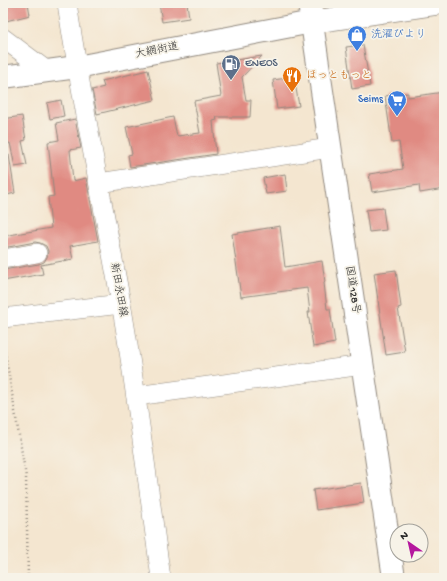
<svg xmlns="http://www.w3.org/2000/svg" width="447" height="581" font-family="'Gochi Hand','Klee One',sans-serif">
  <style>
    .building { fill: #e08a82 }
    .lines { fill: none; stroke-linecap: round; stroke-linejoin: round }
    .minor-casing { stroke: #90887e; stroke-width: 20 }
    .major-casing { stroke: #90887e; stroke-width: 24 }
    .highway-casing { stroke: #90887e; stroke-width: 24 }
    .path { stroke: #90887e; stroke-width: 2.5; stroke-dasharray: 1 3; stroke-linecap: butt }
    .minor { stroke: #fff; stroke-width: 19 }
    .major { stroke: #fff; stroke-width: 22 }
    .highway { stroke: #fff; stroke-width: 22 }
    .labels { text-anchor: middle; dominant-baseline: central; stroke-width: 3.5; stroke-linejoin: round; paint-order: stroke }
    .shop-label { font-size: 11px; fill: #366cbe; stroke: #f7f3e8; text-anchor: start }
    .street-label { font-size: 11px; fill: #2b2b2b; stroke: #f7f3e8 }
    .service-label { font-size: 11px; fill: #4e5e75; stroke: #f7f3e8; text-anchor: start }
    .food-label { font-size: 11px; fill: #c56008; stroke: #f7f3e8; text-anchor: start }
  </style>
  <rect width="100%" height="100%" fill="#f7f3e8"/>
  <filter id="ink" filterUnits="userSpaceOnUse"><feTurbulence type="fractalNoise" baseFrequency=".025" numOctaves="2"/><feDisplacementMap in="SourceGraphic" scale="8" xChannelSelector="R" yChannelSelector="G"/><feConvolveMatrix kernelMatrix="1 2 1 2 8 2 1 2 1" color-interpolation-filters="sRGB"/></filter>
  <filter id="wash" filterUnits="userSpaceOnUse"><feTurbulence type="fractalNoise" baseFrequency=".012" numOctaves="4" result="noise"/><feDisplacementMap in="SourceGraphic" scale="16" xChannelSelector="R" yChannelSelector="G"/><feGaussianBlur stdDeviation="0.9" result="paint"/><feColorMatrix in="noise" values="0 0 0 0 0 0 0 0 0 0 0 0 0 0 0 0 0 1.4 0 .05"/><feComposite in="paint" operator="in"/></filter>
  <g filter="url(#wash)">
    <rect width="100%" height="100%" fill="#f4e6d0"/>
    <g id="blocks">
      <g class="building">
        <polygon points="3,3 28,3 30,15 6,21"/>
        <polygon points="159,3 187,3 189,18 162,22"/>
        <polygon points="363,45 370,86 352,89 346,47"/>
        <polygon points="262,56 242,77 246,100 251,100 250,117 216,117 217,120 213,121 216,154 130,167 128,155 132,154 126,127 173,117 177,136 200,133 194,101 221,96 216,63"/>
        <polygon points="148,70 155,100 97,114 92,90 104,87 102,81"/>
        <polygon points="294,77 299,106 277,109 273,80"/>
        <polygon points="444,92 444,189 420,193 419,185 372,192 369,174 403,169 399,142 392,143 385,96 408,93 408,97"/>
        <polygon points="61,100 64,116 50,119 47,103"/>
        <polygon points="22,116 26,140 22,141 27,165 15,167 10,143 5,144 3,134 3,119"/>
        <polygon points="75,119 81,148 70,150 73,181 86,178 98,241 70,246 73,259 41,265 43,274 3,281 3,270 39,264 44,262 47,257 48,251 46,246 40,243 35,242 3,248 3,236 51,228 48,197 54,196 48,142 59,140 56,123"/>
        <polygon points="3,155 9,155 15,193 3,196"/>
        <polygon points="285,174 287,191 266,194 263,178"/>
        <polygon points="383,208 386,230 369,232 366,210"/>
        <polygon points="280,226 285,267 322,261 325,282 324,283 327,309 330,309 335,343 313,347 308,312 310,312 307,288 241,297 232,234"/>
        <polygon points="396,270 401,307 398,308 405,352 386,355 374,273"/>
        <polygon points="361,483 364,503 316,510 313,490"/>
      </g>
    </g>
  </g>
  <g filter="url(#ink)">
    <use href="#blocks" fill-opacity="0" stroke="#90887e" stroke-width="1"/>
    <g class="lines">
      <g class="minor-casing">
        <g id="minor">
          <path d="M67 3C82 104 103 203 121 303 137 394 148 486 161 578"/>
          <polyline points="3,38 47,71"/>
          <polyline points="99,183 330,148"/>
          <polyline points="3,259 37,253"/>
          <polyline points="3,318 121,304"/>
          <polyline points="136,396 363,365"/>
        </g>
      </g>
      <g class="major-casing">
        <polyline id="major" points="3,77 77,67 312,22 441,3"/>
      </g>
      <g class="highway-casing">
        <polyline id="highway" points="309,3 394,578"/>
      </g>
      <polyline class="path" points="3,340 26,477 28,578"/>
      <use href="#minor" class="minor"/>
      <use href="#major" class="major"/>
      <use href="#highway" class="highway"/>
    </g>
  </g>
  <defs>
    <g id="shop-pin" transform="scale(1)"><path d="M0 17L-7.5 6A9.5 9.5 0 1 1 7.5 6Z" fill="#3f7fe0" stroke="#f7f3e8"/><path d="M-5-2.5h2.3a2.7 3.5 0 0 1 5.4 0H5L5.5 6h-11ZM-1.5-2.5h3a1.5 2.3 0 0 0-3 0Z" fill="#fff"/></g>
    <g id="fuel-pin" transform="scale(1)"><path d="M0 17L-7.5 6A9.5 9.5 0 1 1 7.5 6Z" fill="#5c6f8a" stroke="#f7f3e8"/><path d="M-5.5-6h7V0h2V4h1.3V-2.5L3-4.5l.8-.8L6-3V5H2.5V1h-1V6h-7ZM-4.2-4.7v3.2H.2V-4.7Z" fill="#fff"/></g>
    <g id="restaurant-pin" transform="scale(1)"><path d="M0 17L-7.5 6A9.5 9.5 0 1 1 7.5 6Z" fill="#e8710a" stroke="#f7f3e8"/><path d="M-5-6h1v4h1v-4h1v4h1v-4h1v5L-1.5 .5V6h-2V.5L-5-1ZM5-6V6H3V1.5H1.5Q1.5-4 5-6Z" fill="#fff"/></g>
    <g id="supermarket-pin" transform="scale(1)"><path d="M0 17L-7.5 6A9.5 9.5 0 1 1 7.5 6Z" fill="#3f7fe0" stroke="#f7f3e8"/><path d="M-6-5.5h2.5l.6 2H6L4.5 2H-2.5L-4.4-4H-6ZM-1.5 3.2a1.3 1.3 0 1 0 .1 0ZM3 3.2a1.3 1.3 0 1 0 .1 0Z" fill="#fff"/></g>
  </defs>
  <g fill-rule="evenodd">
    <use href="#shop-pin" x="357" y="35"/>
    <use href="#fuel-pin" x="231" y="64"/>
    <use href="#restaurant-pin" x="292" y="76"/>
    <use href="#supermarket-pin" x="397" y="100"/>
  </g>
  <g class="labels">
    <g class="shop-label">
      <text x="371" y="35">洗濯びより</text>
      <text x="383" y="100" text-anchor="end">Seims</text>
    </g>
    <g class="street-label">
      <text transform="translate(157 51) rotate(-11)">大網街道</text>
      <text transform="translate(118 290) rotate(80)">新田永田線</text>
      <text transform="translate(352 290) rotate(81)">国道128号</text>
    </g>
    <g class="service-label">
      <text x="245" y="64">ENEOS</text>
    </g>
    <g class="food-label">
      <text x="306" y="76">ほっともっと</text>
    </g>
  </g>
  <rect width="447" height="581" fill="none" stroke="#f7f3e8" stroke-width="16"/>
  <g transform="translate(409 543) rotate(326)"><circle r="19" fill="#f7f3e8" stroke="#a5a39c"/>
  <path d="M0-3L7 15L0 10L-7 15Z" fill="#b5179e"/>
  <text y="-6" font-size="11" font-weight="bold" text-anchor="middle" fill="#2b2b2b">N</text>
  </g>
</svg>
